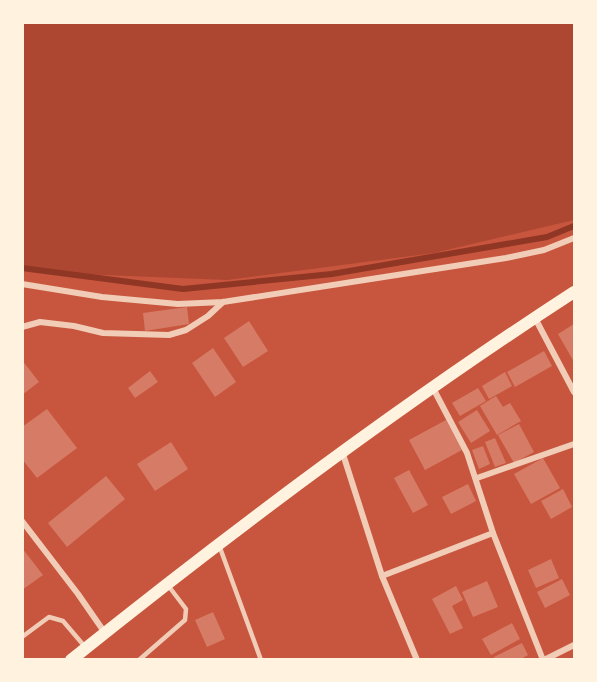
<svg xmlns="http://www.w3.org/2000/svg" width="597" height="682" font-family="Karla,sans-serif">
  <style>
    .green { fill: #ae4732 }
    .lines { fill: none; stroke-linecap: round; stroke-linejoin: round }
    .stream { stroke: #8f3625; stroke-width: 6 }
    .building { fill: #d67c66 }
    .service { stroke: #f1ccb7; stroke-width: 4.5 }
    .minor { stroke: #f1ccb7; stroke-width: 6 }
    .secondary { stroke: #fff3e0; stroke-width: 12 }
  </style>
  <rect width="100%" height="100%" fill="#c8553d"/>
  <polygon class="green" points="23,22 574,23 574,220 434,253 227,280 56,273 23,266"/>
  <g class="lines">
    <polyline class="stream" points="22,268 183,289 332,274 547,237 574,226"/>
  </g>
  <g class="building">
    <polygon points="187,307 189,324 145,331 143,313"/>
    <polygon points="249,321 268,351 243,367 224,338"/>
    <polygon points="574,324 574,362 558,334"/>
    <polygon points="213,348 236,382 215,397 192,363"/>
    <polygon points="544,351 552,366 515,387 507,372"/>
    <polygon points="22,360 39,382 22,395"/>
    <polygon points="150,371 158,382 135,398 128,388"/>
    <polygon points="505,372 512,386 489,399 482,386"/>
    <polygon points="478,388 486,401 460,416 452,403"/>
    <polygon points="496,396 503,407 510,403 521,421 497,435 480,406"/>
    <polygon points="47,409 77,448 37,478 22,459 22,427"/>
    <polygon points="477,410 490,431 471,443 458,422"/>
    <polygon points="446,420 462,450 425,470 409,440"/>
    <polygon points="519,424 534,452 514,463 498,435"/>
    <polygon points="495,438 506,463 495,467 485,442"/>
    <polygon points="171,442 188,469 155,491 137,464"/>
    <polygon points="483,446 490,464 479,469 472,450"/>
    <polygon points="543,458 560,488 531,504 514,474"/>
    <polygon points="409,470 428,505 413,513 394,478"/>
    <polygon points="106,476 125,499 67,547 48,523"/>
    <polygon points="468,484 476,501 451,514 442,497"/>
    <polygon points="563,489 572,507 551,519 541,501"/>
    <polygon points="22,548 43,575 22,590"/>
    <polygon points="551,559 559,578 536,588 528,570"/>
    <polygon points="562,579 570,595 545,608 537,592"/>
    <polygon points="487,581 498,607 473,617 462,592"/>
    <polygon points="456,586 463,600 452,606 463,628 450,634 432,599"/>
    <polygon points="213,612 225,639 207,647 195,620"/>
    <polygon points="512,623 520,639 491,655 482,639"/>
    <polygon points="522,643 528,655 519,660 495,660 494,657"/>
  </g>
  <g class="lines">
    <g class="service">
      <polyline points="219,545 261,660"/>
      <polyline points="22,637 49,617 63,621 86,648"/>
      <polyline points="139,660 185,620 186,609 167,584"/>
    </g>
    <g class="minor">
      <polyline points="22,284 102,297 178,304 223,302 506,258 544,250 574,238"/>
      <polyline points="535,318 574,392"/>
      <polyline points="22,327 40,322 74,326 103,333 169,335 186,330 208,316 223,302"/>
      <polyline points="433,388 467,453 493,533 543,660"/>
      <polyline points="342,451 382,576 493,533"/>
      <polyline points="477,478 574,444"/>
      <polyline points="22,521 78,594 105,633"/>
      <polyline points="382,576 417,660"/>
      <polyline points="544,660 574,645"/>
    </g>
    <path class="secondary" d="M71 660C233 530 400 405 574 292"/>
  </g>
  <rect width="597" height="682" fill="none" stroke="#fff3e0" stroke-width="48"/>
</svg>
